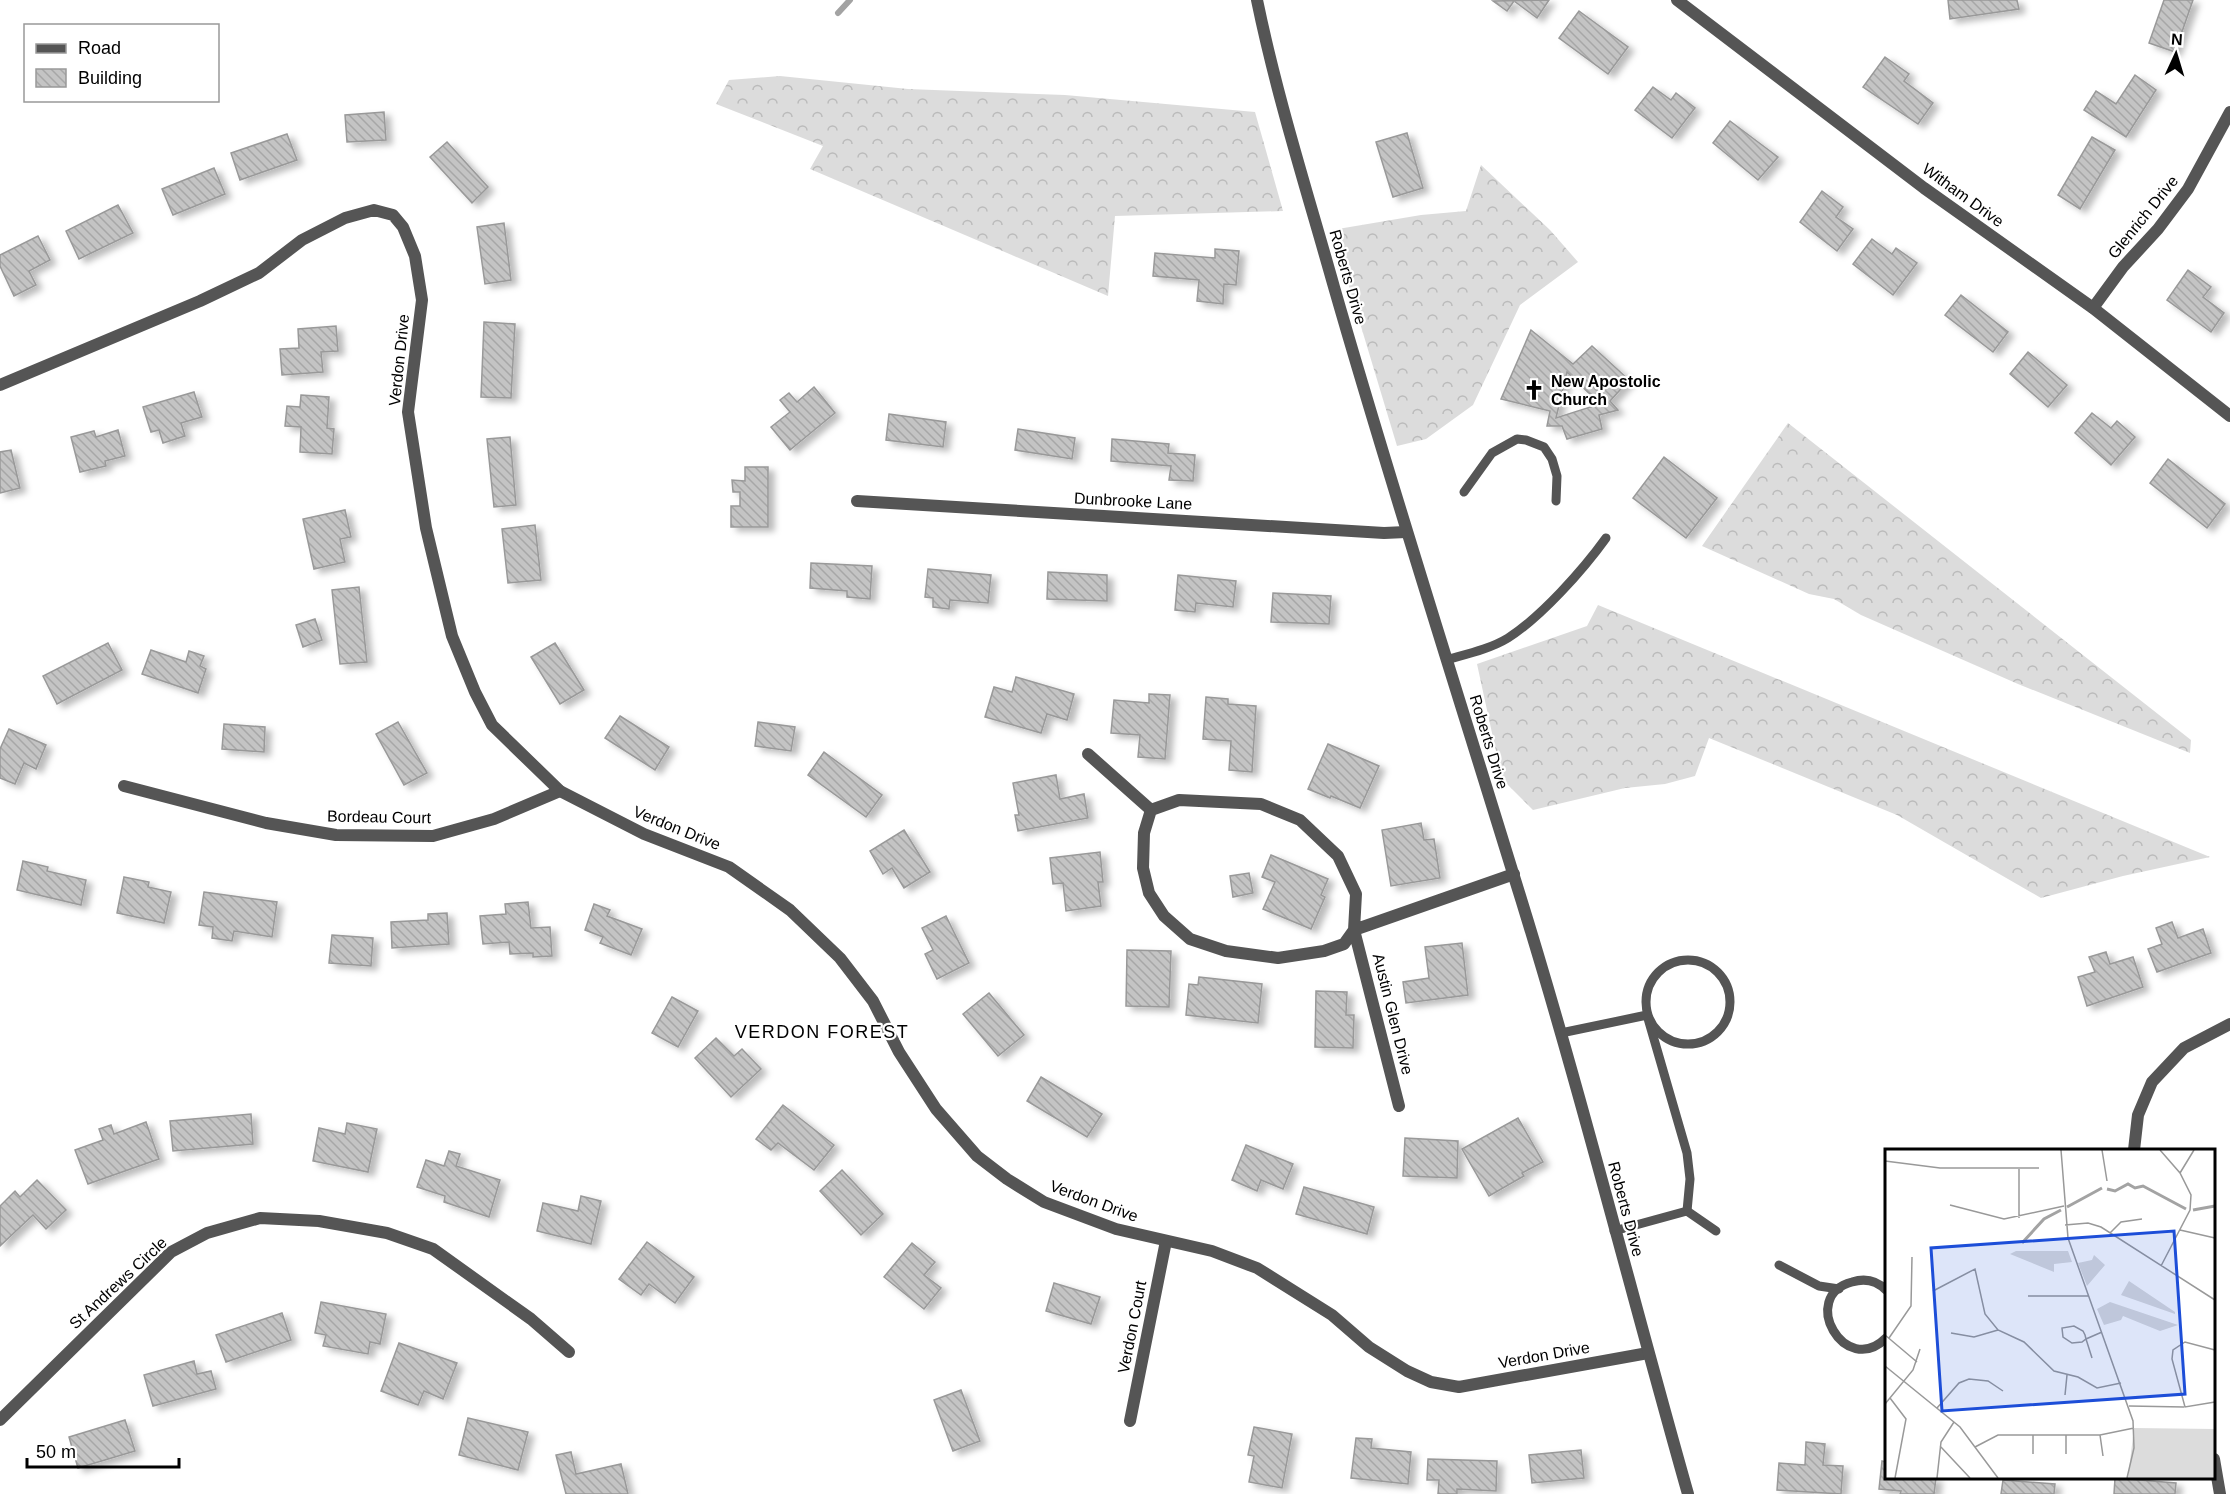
<svg xmlns="http://www.w3.org/2000/svg" width="2230" height="1494" font-family="Arial,sans-serif">
  <style>
    .forest { fill: url(#forest-crowns) }
    .lines { fill: none; stroke-linecap: round; stroke-linejoin: round }
    .stream { stroke: #a3a3a3; stroke-width: 6 }
    .building { fill: url(#building-back-hatch); stroke: #999; stroke-width: 1.5; fill-rule: evenodd; filter: url(#shadow) }
    .service { stroke: #555; stroke-width: 9 }
    .minor { stroke: #555; stroke-width: 12 }
    .tertiary { stroke: #555; stroke-width: 12 }
    .labels { text-anchor: middle; dominant-baseline: central; stroke-width: 4.5; stroke-linejoin: round; paint-order: stroke }
    .street-label { font-size: 16px; fill: #000; stroke: #fff }
    .poi-label { font-size: 16px; font-weight: bold; fill: #000; stroke: #fff; text-anchor: start }
    .neighbourhood-label { font-size: 18px; letter-spacing: 1.5px; fill: #000; stroke: #fff }
    .inset-river { fill: none; stroke: #a3a3a3; stroke-width: 3 }
    .inset-road { fill: none; stroke: #999; stroke-width: 1.5 }
    .view { fill: #1d4ed8; fill-opacity: 0.15; stroke: #1d4ed8; stroke-width: 3 }
    .inset-edge { fill: none; stroke: #000; stroke-width: 3 }
  </style>
  <defs>
    <pattern id="forest-crowns" width="20" height="18" patternUnits="userSpaceOnUse" patternTransform="scale(1.5)"><rect width="20" height="18" fill="#dcdcdc"/><path d="M2 6a3 3 0 1 1 6 0M12 15a3 3 0 1 1 6 0" fill="none" stroke="#bbb"/></pattern>
    <pattern id="building-back-hatch" width="6" height="6" patternUnits="userSpaceOnUse" patternTransform="scale(1.5)"><rect width="6" height="6" fill="#c4c4c4"/><path d="M-1 5l2 2M0 0l6 6M5-1l2 2" fill="none" stroke="#a7a7a7"/></pattern>
    <filter id="shadow"><feDropShadow dx="6" dy="4" stdDeviation="3" flood-color="#0004"/></filter>
  </defs>
  <rect width="100%" height="100%" fill="#fff"/>
  <g class="forest">
    <polygon points="780,76 908,89 1065,95 1255,112 1283,211 1115,216 1108,296 810,169 823,146 716,104 729,80"/>
    <polygon points="1481,165 1550,230 1578,262 1520,305 1473,405 1426,439 1397,446 1332,230 1421,215 1466,211"/>
    <polygon points="1788,423 2191,740 2190,753 2018,684 1861,615 1834,599 1809,594 1702,546"/>
    <polygon points="1598,605 2210,857 2123,876 2041,898 1897,815 1709,738 1695,776 1665,784 1625,788 1533,810 1502,779 1477,664 1587,626"/>
  </g>
  <g class="lines">
    <polyline class="stream" points="838,13 850,0"/>
  </g>
  <g class="building">
    <polygon points="1549,0 1537,18 1514,1 1507,11 1493,1"/>
    <polygon points="1948,0 2017,0 2019,9 1950,19"/>
    <polygon points="2164,0 2193,0 2175,52 2149,43"/>
    <polygon points="1579,11 1628,47 1608,74 1559,38"/>
    <polygon points="1885,57 1909,74 1904,81 1933,103 1918,124 1863,87"/>
    <polygon points="2135,75 2156,90 2126,137 2084,110 2096,91 2116,104"/>
    <polygon points="1653,87 1671,100 1676,93 1695,108 1672,138 1635,110"/>
    <polygon points="384,112 386,140 347,142 345,115"/>
    <polygon points="1730,121 1778,157 1758,180 1713,143"/>
    <polygon points="1407,133 1423,188 1393,197 1376,142"/>
    <polygon points="287,134 297,160 240,180 231,153"/>
    <polygon points="2092,137 2115,150 2080,209 2058,195"/>
    <polygon points="447,142 488,187 472,203 430,157"/>
    <polygon points="214,168 225,194 173,215 162,189"/>
    <polygon points="1822,191 1843,207 1836,217 1853,229 1837,251 1800,222"/>
    <polygon points="118,205 133,233 79,259 66,231"/>
    <polygon points="504,223 511,280 485,284 477,227"/>
    <polygon points="38,236 50,260 29,271 36,285 14,296 0,266 0,255"/>
    <polygon points="1872,239 1892,254 1896,248 1917,263 1893,295 1853,264"/>
    <polygon points="1215,249 1239,251 1236,285 1224,284 1223,304 1197,301 1199,280 1153,276 1155,253 1215,258"/>
    <polygon points="2188,270 2211,287 2203,297 2224,313 2211,332 2167,300"/>
    <polygon points="1961,295 2008,332 1993,352 1945,315"/>
    <polygon points="484,322 515,324 511,398 481,397"/>
    <polygon points="336,326 338,351 321,352 323,372 282,375 280,349 299,348 298,329"/>
    <path d="M1531 330 1573 364 1592 346 1629 380 1610 401 1618 410 1599 415 1602 429 1567 439 1562 426H1547L1550 411 1501 399ZM1567 372 1600 404 1556 418Z"/>
    <polygon points="2028,352 2067,385 2048,407 2010,374"/>
    <polygon points="814,387 835,413 790,450 771,427 790,412 780,400 789,393 797,402"/>
    <polygon points="194,392 202,417 181,423 185,436 163,443 159,430 151,432 143,407"/>
    <polygon points="301,395 329,397 327,428 334,429 332,454 300,452 301,427 285,426 287,406 300,407"/>
    <polygon points="2092,413 2111,428 2117,421 2135,437 2111,465 2075,433"/>
    <polygon points="889,414 946,422 943,447 886,440"/>
    <polygon points="1018,429 1075,438 1072,459 1015,450"/>
    <polygon points="118,430 125,456 105,461 106,466 80,472 71,437 94,431 96,437"/>
    <polygon points="510,437 516,505 494,507 487,439"/>
    <polygon points="1112,439 1169,444 1168,453 1195,455 1193,481 1169,480 1171,466 1111,461"/>
    <polygon points="11,450 20,488 0,493 0,452"/>
    <polygon points="1664,457 1717,498 1686,538 1633,498"/>
    <polygon points="2168,459 2225,504 2207,528 2150,483"/>
    <polygon points="745,467 768,467 768,527 731,527 731,506 740,506 740,492 733,492 732,480 745,481"/>
    <polygon points="345,510 351,537 340,539 345,562 314,569 303,519"/>
    <polygon points="535,525 541,580 508,583 502,529"/>
    <polygon points="811,563 872,566 870,599 847,597 847,591 810,588"/>
    <polygon points="928,569 991,575 988,603 950,600 949,609 933,607 933,598 925,597"/>
    <polygon points="1048,572 1107,575 1107,601 1047,599"/>
    <polygon points="1178,575 1236,581 1233,607 1196,603 1195,612 1175,610"/>
    <polygon points="359,587 367,662 340,664 332,590"/>
    <polygon points="1273,593 1331,596 1329,624 1271,622"/>
    <polygon points="315,619 322,640 303,647 296,625"/>
    <polygon points="108,643 122,670 57,704 43,676"/>
    <polygon points="555,643 584,690 560,704 531,657"/>
    <polygon points="151,650 186,662 189,651 204,656 200,666 206,669 198,693 142,674"/>
    <polygon points="1016,677 1074,694 1067,720 1047,714 1041,733 985,717 994,687 1012,692"/>
    <polygon points="1149,694 1170,695 1165,759 1138,757 1140,735 1111,733 1114,700 1149,703"/>
    <polygon points="1206,697 1228,699 1228,704 1256,706 1252,772 1229,770 1231,741 1203,739"/>
    <polygon points="620,716 669,747 655,770 605,738"/>
    <polygon points="398,722 427,773 404,785 376,734"/>
    <polygon points="758,722 795,727 791,751 755,746"/>
    <polygon points="224,724 265,727 264,752 222,749"/>
    <polygon points="9,729 46,745 36,769 24,763 15,784 0,778 0,749"/>
    <polygon points="1328,744 1379,766 1360,808 1331,796 1330,798 1308,789"/>
    <polygon points="824,752 882,795 866,817 808,775"/>
    <polygon points="1056,775 1060,799 1084,794 1088,818 1018,831 1015,815 1019,815 1013,783"/>
    <polygon points="1421,823 1424,840 1434,839 1440,878 1391,886 1382,830"/>
    <polygon points="904,830 930,872 904,888 892,868 883,874 870,851"/>
    <polygon points="1100,852 1103,882 1098,882 1101,906 1066,911 1063,883 1053,884 1050,858"/>
    <polygon points="1271,855 1328,879 1321,895 1325,897 1311,929 1263,909 1275,882 1262,877"/>
    <polygon points="23,861 48,867 47,871 86,880 81,905 17,890"/>
    <polygon points="1249,873 1253,893 1233,897 1230,876"/>
    <polygon points="124,877 149,882 148,887 171,892 164,923 117,913"/>
    <polygon points="204,892 277,902 272,937 234,931 232,941 212,938 213,927 199,925"/>
    <polygon points="528,902 531,928 550,927 552,956 533,957 533,953 510,954 509,942 483,944 480,916 506,914 505,904"/>
    <polygon points="594,904 610,910 607,916 642,929 631,955 600,943 603,937 585,930"/>
    <polygon points="447,913 449,944 392,948 391,922 428,920 428,914"/>
    <polygon points="946,916 969,963 937,979 925,954 933,950 922,928"/>
    <polygon points="2172,922 2178,938 2203,929 2211,953 2157,972 2148,949 2162,944 2156,928"/>
    <polygon points="332,935 373,938 371,966 329,963"/>
    <polygon points="1462,943 1468,995 1406,1003 1403,982 1429,978 1425,947"/>
    <polygon points="1127,950 1171,951 1169,1007 1126,1006"/>
    <polygon points="2106,952 2110,964 2133,957 2143,987 2087,1006 2078,977 2095,972 2089,957"/>
    <polygon points="1199,977 1262,984 1258,1023 1186,1015 1189,984 1198,985"/>
    <polygon points="1316,991 1347,992 1346,1015 1354,1015 1353,1048 1315,1047"/>
    <polygon points="989,993 1024,1035 998,1056 963,1014"/>
    <polygon points="672,997 698,1011 678,1047 652,1033"/>
    <polygon points="716,1038 734,1056 742,1049 761,1069 731,1097 695,1058"/>
    <polygon points="1041,1077 1102,1114 1087,1137 1027,1101"/>
    <polygon points="783,1105 834,1145 814,1170 778,1143 771,1150 756,1139"/>
    <polygon points="251,1114 253,1144 173,1151 170,1121"/>
    <polygon points="1518,1118 1543,1162 1522,1173 1524,1176 1489,1196 1462,1149"/>
    <polygon points="146,1122 159,1159 88,1184 75,1150 103,1140 99,1129 111,1125 114,1134"/>
    <polygon points="347,1123 377,1129 368,1172 313,1161 319,1128 345,1134"/>
    <polygon points="1405,1138 1458,1141 1457,1178 1403,1176"/>
    <polygon points="1246,1145 1293,1164 1283,1189 1261,1180 1257,1191 1232,1180"/>
    <polygon points="449,1151 460,1154 456,1166 500,1180 489,1217 444,1202 445,1196 417,1187 426,1160 444,1166"/>
    <polygon points="842,1170 883,1214 861,1235 820,1191"/>
    <polygon points="37,1180 66,1210 46,1229 33,1215 0,1246 0,1206 15,1191 20,1197"/>
    <polygon points="1304,1187 1374,1207 1367,1234 1296,1214"/>
    <polygon points="581,1196 601,1201 591,1244 537,1231 543,1203 578,1211"/>
    <polygon points="647,1242 694,1277 675,1303 649,1284 641,1295 619,1279"/>
    <polygon points="912,1243 935,1262 924,1275 941,1288 924,1309 884,1277"/>
    <polygon points="1054,1283 1100,1297 1091,1324 1046,1311"/>
    <polygon points="321,1302 386,1314 380,1344 370,1342 368,1354 323,1346 326,1335 315,1333"/>
    <polygon points="282,1313 291,1340 226,1362 216,1335"/>
    <polygon points="399,1343 457,1363 443,1399 424,1391 418,1405 381,1391"/>
    <polygon points="194,1361 197,1374 211,1371 216,1389 153,1406 144,1375"/>
    <polygon points="961,1390 980,1441 953,1451 934,1400"/>
    <polygon points="468,1418 528,1432 518,1470 459,1455"/>
    <polygon points="125,1420 135,1451 78,1468 69,1437"/>
    <polygon points="1254,1427 1292,1434 1282,1488 1249,1482 1254,1456 1248,1455"/>
    <polygon points="1356,1438 1372,1439 1371,1448 1411,1452 1408,1484 1351,1478"/>
    <polygon points="1806,1442 1825,1444 1823,1465 1843,1466 1841,1494 1777,1490 1779,1463 1805,1465"/>
    <polygon points="1581,1450 1584,1478 1532,1483 1529,1455"/>
    <polygon points="571,1452 576,1474 621,1464 628,1494 566,1494 556,1455"/>
    <polygon points="1428,1459 1497,1461 1496,1491 1457,1489 1457,1494 1438,1494 1439,1480 1427,1480"/>
    <polygon points="1882,1461 1886,1462 1886,1478 1936,1478 1934,1494 1900,1494 1901,1491 1879,1489"/>
    <polygon points="2115,1478 2176,1483 2175,1494 2114,1494"/>
    <polygon points="2003,1480 2055,1484 2054,1494 2001,1494"/>
  </g>
  <g class="lines">
    <g class="service">
      <polyline points="1464,492 1492,453 1517,439 1526,440 1544,447 1552,459 1557,476 1556,501"/>
      <path d="M1446 660C1467 654 1490 649 1508 638 1541 617 1583 570 1606 538"/>
      <circle cx="1688" cy="1002" r="42"/>
      <polyline points="1561,1033 1647,1015 1687,1153 1690,1179 1687,1211"/>
      <polyline points="1614,1231 1687,1211 1716,1231"/>
      <polyline points="1779,1265 1819,1286 1839,1289"/>
      <path d="M1886 1290C1877 1281 1865 1278 1852 1282 1798 1296 1845 1379 1886 1338"/>
    </g>
    <g class="minor">
      <polyline points="1677,0 1924,188 2093,308 2230,416"/>
      <polyline points="2093,308 2123,267 2158,229 2188,189 2230,112"/>
      <polyline points="0,385 200,301 259,273 302,240 345,218 374,210 393,215 403,227 415,256 422,300 408,412 426,528 452,636 475,692 492,725 560,791 644,834 729,867 790,910 840,958 873,1001 899,1052 936,1109 977,1156 1007,1179 1044,1202 1116,1229 1212,1251 1257,1268 1332,1315 1369,1347 1407,1371 1431,1382 1459,1387 1648,1353"/>
      <polyline points="857,501 1384,533 1406,532"/>
      <polyline points="1088,754 1151,810"/>
      <polyline points="124,786 266,823 336,835 433,836 494,819 560,791"/>
      <polyline points="1399,1106 1354,930 1356,894 1338,856 1300,820 1261,804 1179,800 1151,810 1144,833 1143,868 1149,893 1164,916 1190,939 1226,951 1278,958 1324,951 1344,944 1354,930 1514,874"/>
      <polyline points="2134,1150 2138,1115 2152,1082 2184,1048 2230,1024"/>
      <polyline points="0,1420 171,1252 207,1233 260,1218 319,1221 387,1233 433,1249 531,1319 569,1352"/>
      <polyline points="1130,1421 1166,1241"/>
      <polyline points="2214,1459 2220,1494"/>
    </g>
    <path class="tertiary" d="M1257 0C1277 97 1307 191 1334 287 1390 482 1452 675 1512 870 1577 1076 1629 1286 1688 1494"/>
  </g>
  <defs>
    <g id="church-bare" transform="scale(1.62)"><path d="M-1.2-6h2.4v3.5h3.3v2.4h-3.3V6h-2.4V-.1h-3.3v-2.4h3.3Z" fill="#000" stroke="#fff" stroke-width="2.5" paint-order="stroke"/></g>
  </defs>
  <g fill-rule="evenodd">
    <use href="#church-bare" x="1534" y="390"/>
  </g>
  <g class="labels">
    <g class="street-label">
      <text transform="translate(1963 195) rotate(36)">Witham Drive</text>
      <text transform="translate(2143 217) rotate(-51)">Glenrich Drive</text>
      <text transform="translate(1348 277) rotate(74)">Roberts Drive</text>
      <text transform="translate(399 360) rotate(-84)">Verdon Drive</text>
      <text transform="translate(1133 501) rotate(3)">Dunbrooke Lane</text>
      <text transform="translate(1489 742) rotate(73)">Roberts Drive</text>
      <text transform="translate(379 817) rotate(1)">Bordeau Court</text>
      <text transform="translate(677 828) rotate(22)">Verdon Drive</text>
      <text transform="translate(1393 1014) rotate(76)">Austin Glen Drive</text>
      <text transform="translate(1094 1201) rotate(20)">Verdon Drive</text>
      <text transform="translate(1626 1209) rotate(75)">Roberts Drive</text>
      <text transform="translate(118 1283) rotate(-43)">St Andrews Circle</text>
      <text transform="translate(1132 1327) rotate(-79)">Verdon Court</text>
      <text transform="translate(1544 1355) rotate(-10)">Verdon Drive</text>
    </g>
    <g class="poi-label">
      <text x="1551" y="381">New Apostolic<tspan x="1551" dy="18">Church</tspan></text>
    </g>
    <g class="neighbourhood-label">
      <text x="822" y="1032">VERDON FOREST</text>
    </g>
  </g>
  <g transform="translate(1885 1149)">
    <rect width="330" height="330" fill="#fff"/>
    <path d="M131 102H183L187 113 169 115V123L125 105ZM209 106 220 116 202 137 193 114 207 111ZM244 132 290 163V165L236 146ZM225 153 293 176 275 182 238 167 236 171 219 176 212 160ZM249 279 330 280V329H243Z" fill="#dcdcdc"/>
    <path class="inset-river" d="M222 40 230 42 243 35 250 39 258 37 301 60M182 58 217 39M308 61 330 57M137 94 159 70 176 61"/>
    <path class="inset-road" d="M176 1 183 89 248 272 249 299 242 329M217 1 222 32M275 1 295 24 306 46 305 61 276 117M0 12 55 19H154M134 20V69M295 24 309 1M65 56 119 70 179 57M180 76 203 74 216 78 330 151M295 81 330 89M225 84 236 73 257 70M48 142 90 120 100 165 113 181 139 193 169 222 193 228 212 239 236 234M143 147H203M66 184 89 188 113 181M0 186 32 213M4 189 26 157 27 108M330 201 300 193 288 201 287 210 300 258 330 253M207 209 201 190 200 186 198 182 189 177 177 179 178 188 187 194 197 193 201 190 217 183M0 217 75 278 113 329M180 246 182 226M5 249 21 270 10 329M0 255 28 221 35 200M244 257 299 258M52 259 74 234 84 230 103 232 118 242M181 286V305M215 286 218 307M55 297 85 329M90 298 113 286H215L249 279M148 305V286M52 329 56 293 69 273"/>
    <path class="view" d="M289 82 300 245 57 262 46 99Z"/>
    <rect width="330" height="330" class="inset-edge"/>
  </g>
  <rect x="24" y="24" width="195" height="78" fill="#ffffff" stroke="#999999" stroke-width="1.5"/>
  <rect x="36" y="44" width="30" height="9" fill="#555555" stroke="#999999" stroke-width="1.5"/>
  <text x="78" y="54" font-size="18" fill="#000000">Road</text>
  <rect x="36" y="69" width="30" height="18" fill="url(#building-back-hatch)" stroke="#999999" stroke-width="1.5"/>
  <text x="78" y="84" font-size="18" fill="#000000">Building</text>
  <g transform="translate(2176 54) rotate(4)" stroke="#ffffff" stroke-width="4.5" paint-order="stroke">
  <path d="M0-4.5L10 22L0 15L-10 22Z" fill="#000000"/>
  <text y="-9" font-size="16" font-weight="bold" text-anchor="middle" fill="#000000">N</text>
  </g>
  <path d="M27 1458v9h152v-9" fill="none" stroke="#000000" stroke-width="3"/>
  <text x="36" y="1458" font-size="18" fill="#000000" stroke="#ffffff" stroke-width="4.5" paint-order="stroke">50 m</text>
</svg>
